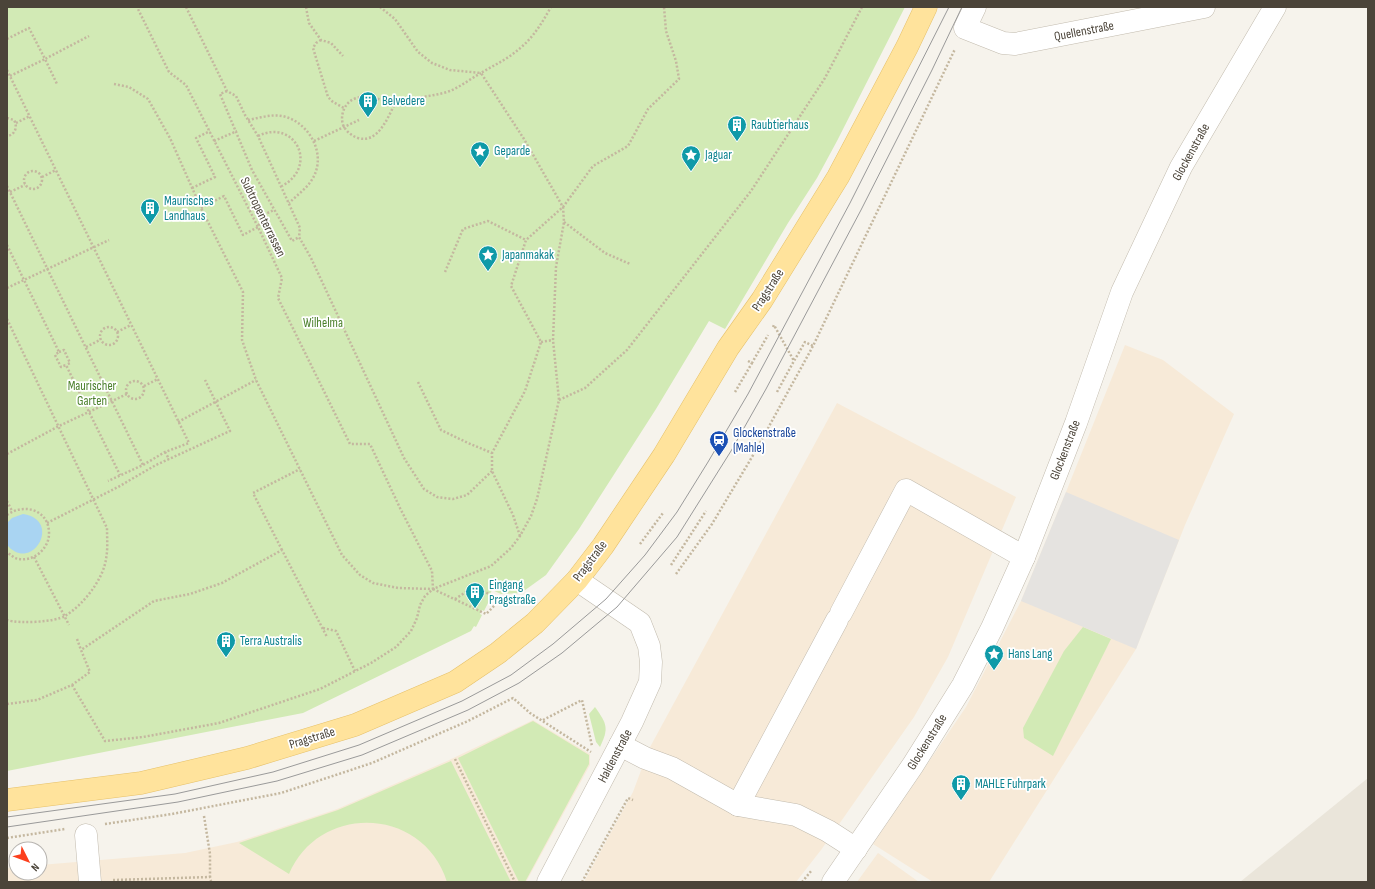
<svg xmlns="http://www.w3.org/2000/svg" width="1375" height="889" font-family="'Sofia Sans Condensed',sans-serif">
  <style>
    .residential { fill: #eae5da }
    .commercial { fill: #f7ead8 }
    .green { fill: #d2eab5 }
    .parking { fill: #e5e3e0 }
    .water { fill: #a9d4f2 }
    .lines { fill: none; stroke-linecap: round; stroke-linejoin: round }
    .minor-casing { stroke: #c2bbae; stroke-width: 23 }
    .major-casing { stroke: #e6c16a; stroke-width: 23 }
    .path { stroke: #c4b79f; stroke-width: 2.5; stroke-dasharray: 2 2; stroke-linecap: butt }
    .minor { stroke: #fff; stroke-width: 22 }
    .major { stroke: #ffe39c; stroke-width: 22 }
    .tram { stroke: #9a9a9a; stroke-width: 1 }
    .labels { text-anchor: middle; dominant-baseline: central; stroke-width: 3.5; stroke-linejoin: round; paint-order: stroke }
    .street-label { font-size: 13px; fill: #4b4439; stroke: #fff }
    .culture-label { font-size: 13px; fill: #0d838f; stroke: #fff; text-anchor: start }
    .park-label { font-size: 13px; fill: #4a7f2a; stroke: #fff }
    .transit-label { font-size: 13px; fill: #164399; stroke: #fff; text-anchor: start }
  </style>
  <rect width="100%" height="100%" fill="#f6f3ec"/>
  <polygon class="residential" points="1368,778 1368,882 1240,882"/>
  <g class="commercial">
    <polygon points="1125,345 1163,360 1234,414 1185,525 1136,649 989,882 933,882 873,844 966,707 1021,601 1066,492"/>
    <polygon points="837,403 1016,497 948,657 914,717 821,850 796,882 584,882 633,792 649,749"/>
    <polygon points="533,720 590,754 590,765 526,882 7,882 7,868 16,867 16,873 40,873 40,865 185,853 237,842 337,809 447,761"/>
    <polygon points="878,853 919,882 857,882"/>
  </g>
  <g class="green">
    <polygon points="7,7 905,7 837,141 817,178 788,223 725,329 709,321 656,409 579,529 546,575 521,593 501,594 492,590 488,598 490,599 484,611 482,610 480,614 482,615 476,627 474,626 471,631 303,713 7,771"/>
    <polygon points="1083,627 1111,639 1053,756 1024,738 1023,728 1064,651"/>
    <path d="M595 707C607 724 609 728 600 747L596 742 589 714Z"/>
    <polygon points="533,721 589,755 589,764 525,882 519,882 458,758"/>
    <path d="M451 761 511 882H447C424 807 320 802 289 874L239 843 338 810Z"/>
  </g>
  <polygon class="parking" points="1066,492 1179,540 1136,649 1021,601"/>
  <path class="water" d="M23 514C63 520 32 574 7 545V523L12 518Z"/>
  <g class="lines">
    <g class="minor-casing">
      <g id="minor">
        <polyline points="975,7 965,28 1003,43 1015,44 1204,7"/>
        <polyline points="841,613 906,490 1024,557"/>
        <polyline points="620,745 645,758 672,768 738,805 796,815 828,831 856,849"/>
        <polyline points="738,805 837,620"/>
        <polyline points="86,835 90,882"/>
        <polyline points="548,882 632,722 650,682 651,662 649,646 640,623 577,580"/>
        <polyline points="833,882 913,765 963,685 992,628 1024,557 1076,423 1122,292 1181,167 1275,7"/>
      </g>
    </g>
    <g class="major-casing">
      <polyline id="major" points="7,800 141,783 247,758 355,725 455,682 498,653 535,623 577,580 603,546 664,455 728,348 762,300 838,177 907,47 926,7"/>
    </g>
    <g class="path">
      <polyline points="186,7 227,91 236,96 245,115 258,136 300,228 299,237 311,258 404,458 424,489 437,497 453,499 467,495 492,471"/>
      <polyline points="306,7 309,23 321,40 331,43 343,56"/>
      <polyline points="380,7 395,19 418,52 432,63 450,70 481,73"/>
      <polyline points="7,39 29,28 45,59 89,36"/>
      <polyline points="321,40 316,43 313,48 328,97 333,102 344,108"/>
      <polyline points="7,70 189,443 165,452 143,465 108,481"/>
      <polyline points="10,76 45,59 57,84"/>
      <path d="M114 84 129 87 148 99 170 138 201 208 243 292 242 340 256 380 342 555 360 575 373 583 398 588 433 589 491 566 511 548 520 536 531 516 537 499 559 400 553 340 556 267 564 222 563 207 524 139 481 73C494 65 508 59 519 49 533 38 542 23 551 7"/>
      <polyline points="227,91 220,94 252,170 292,241 299,237"/>
      <path d="M396 102C388 116 379 144 358 138 352 136 347 132 344 127 339 117 344 103 354 99 368 93 383 102 396 102 403 102 411 99 417 98 427 96 437 95 447 92 459 88 470 79 481 73"/>
      <path d="M7 118 14 120C18 127 15 135 7 136"/>
      <path d="M248 120C259 118 271 114 282 116 308 121 326 152 314 176 309 187 297 195 289 203"/>
      <polyline points="16,123 30,116"/>
      <path d="M258 136C295 118 319 166 282 186"/>
      <polyline points="214,141 237,131"/>
      <polyline points="314,141 359,120"/>
      <circle cx="33" cy="180" r="9"/>
      <polyline points="42,177 56,170"/>
      <polyline points="7,186 143,465"/>
      <polyline points="192,188 215,177 196,138 210,131"/>
      <polyline points="10,192 25,185"/>
      <polyline points="185,204 196,198"/>
      <polyline points="201,208 224,196 243,235 258,227 263,215 274,210"/>
      <polyline points="564,222 605,253 630,264"/>
      <polyline points="7,245 59,352 55,355 61,367 66,365 120,475"/>
      <polyline points="445,272 463,229 488,221 526,240"/>
      <polyline points="7,288 109,240"/>
      <path d="M7 319 107 528C107 538 108 549 106 559 103 580 83 605 65 616 55 622 19 624 7 620"/>
      <circle cx="109" cy="336" r="9"/>
      <polyline points="773,327 774,325 794,361 805,342 813,346"/>
      <polyline points="117,332 131,325"/>
      <polyline points="541,342 553,340"/>
      <polyline points="86,347 100,340"/>
      <polyline points="59,352 64,350 70,363 66,365"/>
      <polyline points="748,361 752,363 768,335"/>
      <circle cx="135" cy="390" r="9"/>
      <polyline points="418,382 441,430 468,443 492,453"/>
      <polyline points="144,386 158,379"/>
      <polyline points="735,392 752,363"/>
      <polyline points="777,392 794,361"/>
      <polyline points="559,400 585,388 627,350 751,191 825,78 862,7"/>
      <polyline points="178,422 256,380"/>
      <polyline points="165,452 169,459"/>
      <polyline points="7,454 59,426 127,394"/>
      <polyline points="7,501 12,511"/>
      <path d="M7 515C23 503 48 509 49 532 50 549 32 564 15 558 12 556 10 554 7 553"/>
      <polyline points="47,523 118,487 156,465 230,431 205,380"/>
      <polyline points="520,536 513,515 492,471 492,453 525,391 541,342 511,286 526,240 563,207 593,166 628,146 648,109 679,79 676,61 666,31 664,7"/>
      <polyline points="640,544 663,513"/>
      <polyline points="282,550 253,493 300,469"/>
      <polyline points="34,557 69,625"/>
      <polyline points="671,565 706,511"/>
      <polyline points="676,574 712,524 755,452 813,346 955,49"/>
      <polyline points="433,589 486,614 501,599 525,597 527,595"/>
      <polyline points="455,599 474,587 500,599"/>
      <polyline points="323,628 336,631 355,671"/>
      <polyline points="77,639 81,650"/>
      <polyline points="72,685 105,741 143,737 219,723 320,689 371,663 396,647 411,631 417,618 420,605 425,596 433,589 432,571 400,508 370,444 350,444 278,298 282,278 258,227 186,85 169,72 137,7"/>
      <polyline points="7,704 37,700 72,685 90,672 81,650 154,601 190,594 222,583 282,550 327,637"/>
      <polyline points="543,720 582,700 592,746"/>
      <polyline points="455,759 515,882"/>
      <polyline points="204,816 210,854 210,877"/>
      <polyline points="105,824 172,814 281,793 372,763 468,721 513,698 530,713 591,752"/>
      <polyline points="7,838 65,829"/>
      <polyline points="113,880 210,877 211,881"/>
      <polyline points="582,882 628,798 633,800"/>
      <polyline points="802,882 812,870"/>
    </g>
    <use href="#minor" class="minor"/>
    <use href="#major" class="major"/>
    <g class="tram">
      <polyline points="7,817 175,794 273,772 359,745 462,701 511,675 553,644 606,599 645,555 677,512 708,462 748,394 850,203 949,7"/>
      <polyline points="7,827 178,802 277,781 362,755 468,710 519,683 562,653 617,607 677,537 731,451 766,389 861,210 932,70 962,7"/>
    </g>
  </g>
  <defs>
    <g id="building-pin" transform="scale(1)"><path d="M0 17L-7.5 6A9.5 9.5 0 1 1 7.5 6Z" fill="#0f9aa8" stroke="#fff"/><path d="M-4-6H4V6H1V3H-1V6H-4ZM-2.5-4.3h1.7v1.8h-1.7ZM.8-4.3h1.7v1.8H.8ZM-2.5-1h1.7V.8h-1.7ZM.8-1h1.7V.8H.8Z" fill="#fff"/></g>
    <g id="sight-pin" transform="scale(1)"><path d="M0 17L-7.5 6A9.5 9.5 0 1 1 7.5 6Z" fill="#0f9aa8" stroke="#fff"/><path d="M0-6L1.8-2.2L6-1.7L2.9 1.2L3.7 5.4L0 3.3L-3.7 5.4L-2.9 1.2L-6-1.7L-1.8-2.2Z" fill="#fff"/></g>
    <g id="station-pin" transform="scale(1)"><path d="M0 17L-7.5 6A9.5 9.5 0 1 1 7.5 6Z" fill="#1a4fb4" stroke="#fff"/><path d="M-3-6H3Q5-6 5-4V2Q5 4 3 4L4.5 6H3L1.5 4h-3L-3 6H-4.5L-3 4Q-5 4-5 2V-4Q-5-6-3-6ZM-3.5-4v3h7v-3ZM-3.5 1v1.5H-2V1ZM2 1v1.5H3.5V1Z" fill="#fff"/></g>
  </defs>
  <g fill-rule="evenodd">
    <use href="#building-pin" x="368" y="101"/>
    <use href="#building-pin" x="737" y="125"/>
    <use href="#sight-pin" x="480" y="151"/>
    <use href="#sight-pin" x="691" y="155"/>
    <use href="#building-pin" x="150" y="208"/>
    <use href="#sight-pin" x="488" y="255"/>
    <use href="#station-pin" x="719" y="440"/>
    <use href="#building-pin" x="475" y="592"/>
    <use href="#building-pin" x="226" y="641"/>
    <use href="#sight-pin" x="994" y="654"/>
    <use href="#building-pin" x="961" y="784"/>
  </g>
  <g class="labels">
    <g class="street-label">
      <text transform="translate(1084 31) rotate(-11)">Quellenstraße</text>
      <text transform="translate(1191 152) rotate(-61)">Glockenstraße</text>
      <text transform="translate(263 217) rotate(64)">Subtropenterrassen</text>
      <text transform="translate(768 290) rotate(-57)">Pragstraße</text>
      <text transform="translate(1065 450) rotate(-69)">Glockenstraße</text>
      <text transform="translate(590 561) rotate(-53)">Pragstraße</text>
      <text transform="translate(312 738) rotate(-17)">Pragstraße</text>
      <text transform="translate(927 742) rotate(-58)">Glockenstraße</text>
      <text transform="translate(615 756) rotate(-62)">Haldenstraße</text>
    </g>
    <g class="culture-label">
      <text x="382" y="101">Belvedere</text>
      <text x="751" y="125">Raubtierhaus</text>
      <text x="494" y="151">Geparde</text>
      <text x="705" y="155">Jaguar</text>
      <text x="164" y="201">Maurisches<tspan x="164" dy="15">Landhaus</tspan></text>
      <text x="502" y="255">Japanmakak</text>
      <text x="489" y="585">Eingang<tspan x="489" dy="15">Pragstraße</tspan></text>
      <text x="240" y="641">Terra Australis</text>
      <text x="1008" y="654">Hans Lang</text>
      <text x="975" y="784">MAHLE Fuhrpark</text>
    </g>
    <g class="park-label">
      <text x="323" y="323">Wilhelma</text>
      <text x="92" y="386">Maurischer<tspan x="92" dy="15">Garten</tspan></text>
    </g>
    <g class="transit-label">
      <text x="733" y="433">Glockenstraße<tspan x="733" dy="15">(Mahle)</tspan></text>
    </g>
  </g>
  <rect width="1375" height="889" fill="none" stroke="#4b4439" stroke-width="16"/>
  <g transform="translate(28 861) rotate(132)"><circle r="19" fill="#ffffff" stroke="#b7b4b0"/>
  <path d="M0-3L7 15L0 10L-7 15Z" fill="#fc3f1d"/>
  <text y="-6" font-size="11" font-weight="bold" text-anchor="middle" fill="#4b4439">N</text>
  </g>
</svg>
